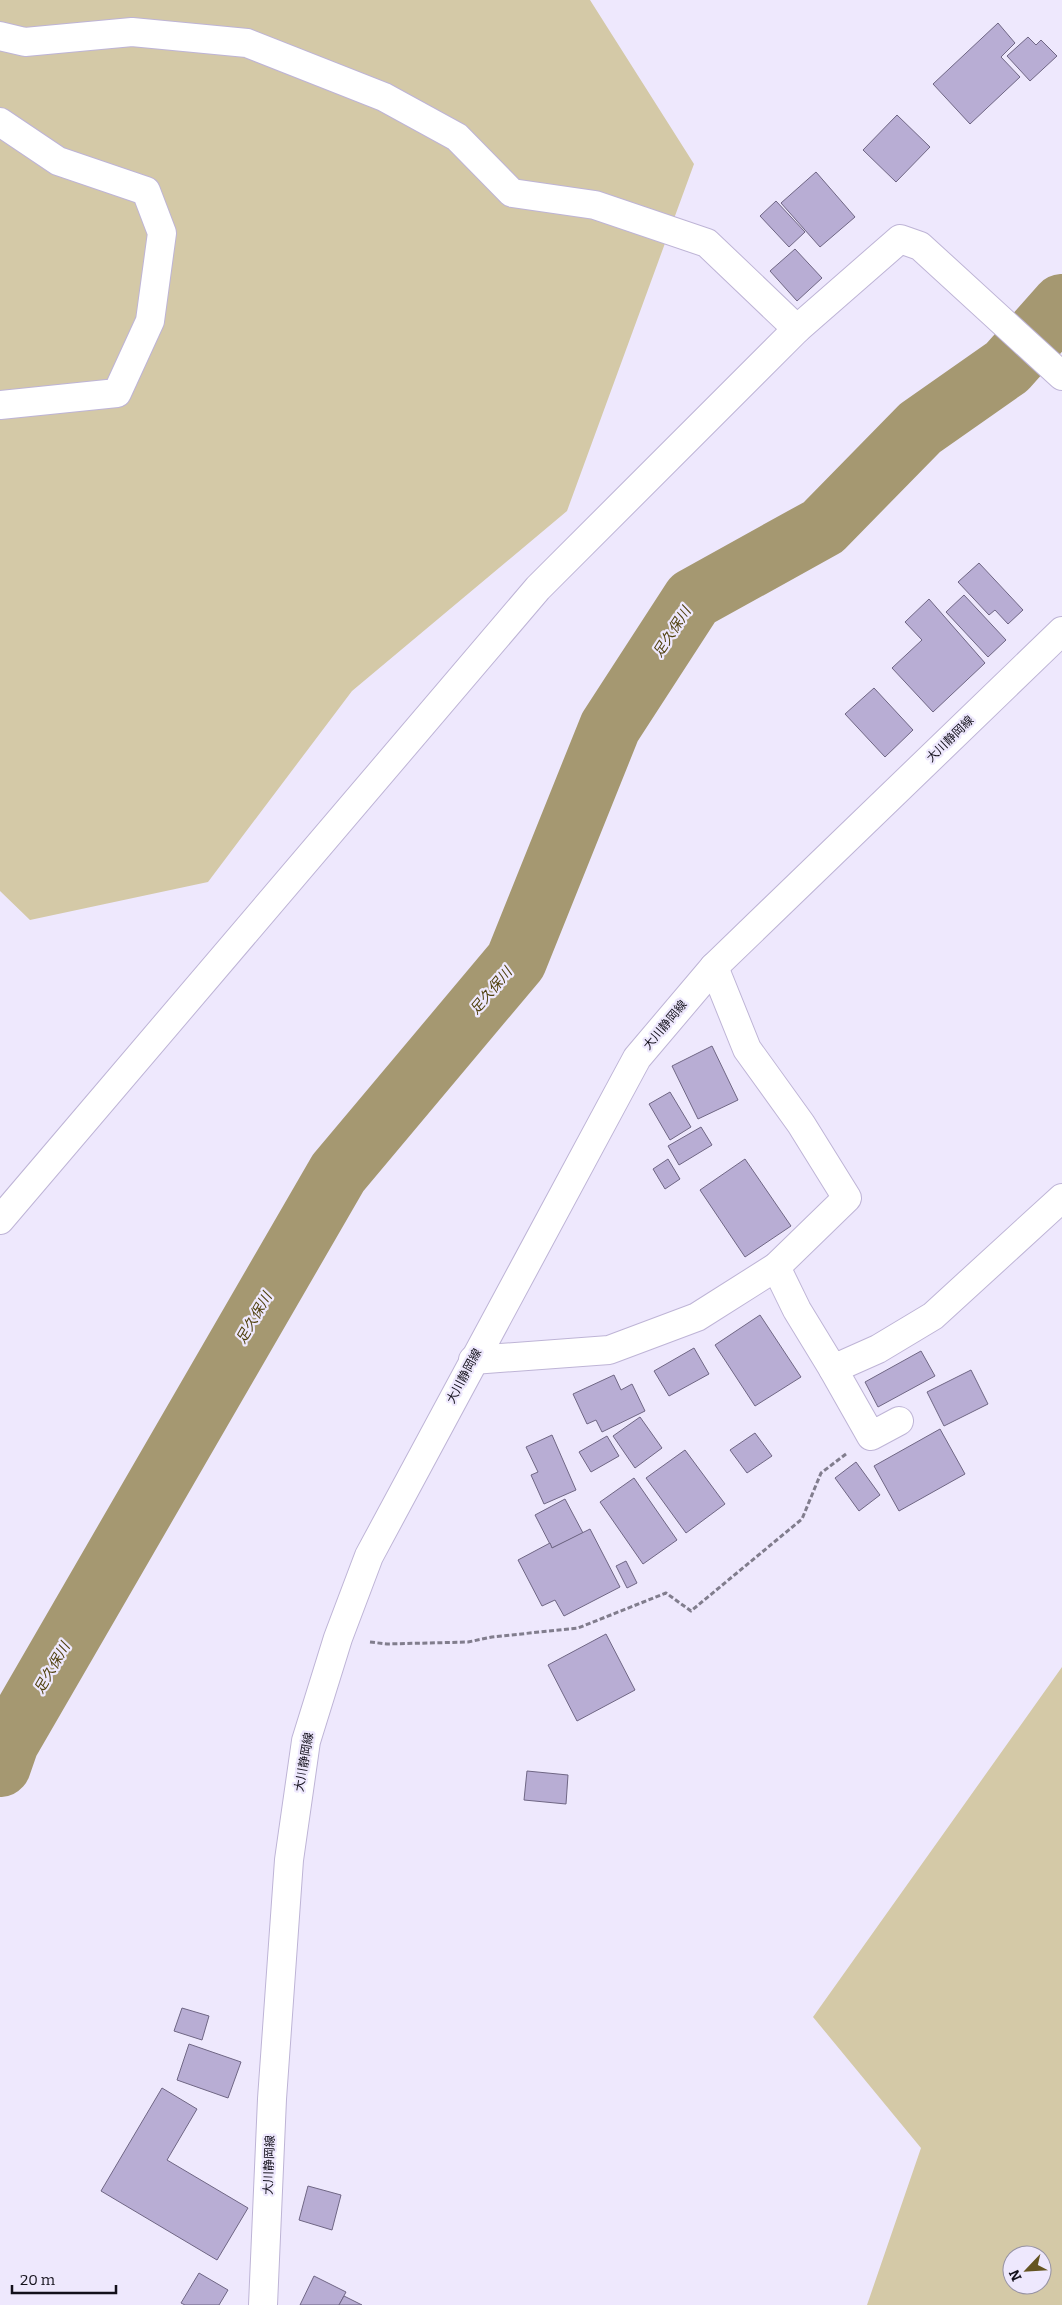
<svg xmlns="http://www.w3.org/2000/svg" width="1062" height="2305" font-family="Bitter,'Noto Sans JP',serif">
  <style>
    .green { fill: #d4c9a7; fill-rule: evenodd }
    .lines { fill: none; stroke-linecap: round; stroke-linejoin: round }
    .river { stroke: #a59871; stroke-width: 62 }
    .building { fill: #b8add4; stroke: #6f6684 }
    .minor-casing { stroke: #beb4d6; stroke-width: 30 }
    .major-casing { stroke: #beb4d6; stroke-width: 30 }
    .path { stroke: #817d8d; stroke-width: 3; stroke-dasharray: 5 2.5; stroke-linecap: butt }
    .minor { stroke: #fff; stroke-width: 28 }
    .major { stroke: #fff; stroke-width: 28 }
    .labels { text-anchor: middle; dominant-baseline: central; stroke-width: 4.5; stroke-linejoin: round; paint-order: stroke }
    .street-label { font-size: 12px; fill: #13101b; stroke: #eee8fd }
    .water-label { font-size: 14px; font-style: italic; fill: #50410e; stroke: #eee8fd }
  </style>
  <rect width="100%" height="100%" fill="#eee8fd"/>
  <g class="green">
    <polygon points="0,0 590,0 694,164 567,511 352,691 208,882 30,920 0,891"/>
    <path d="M1062 1667V2305H867L921 2148 813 2017ZM1012 2255H1042V2285H1012Z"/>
  </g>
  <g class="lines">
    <polyline class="river" points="0,1766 8,1743 338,1173 516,961 610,727 693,599 823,527 920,428 1007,367 1062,305"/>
  </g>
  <g class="building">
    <polygon points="998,23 1015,43 1001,57 1020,77 970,124 933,84"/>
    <polygon points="1028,37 1036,45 1041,40 1057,56 1030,81 1007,56"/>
    <polygon points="897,115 930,147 896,182 863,150"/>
    <polygon points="816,172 855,217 820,247 781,203"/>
    <polygon points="776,201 805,232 789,247 760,216"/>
    <polygon points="795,249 822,278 797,301 770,271"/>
    <polygon points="979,563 1023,610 1008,624 995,610 989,615 958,582"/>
    <polygon points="964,595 1006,640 988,657 946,612"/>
    <polygon points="929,599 985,663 933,712 892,668 922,640 905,622"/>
    <polygon points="874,688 913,730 885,757 845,714"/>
    <polygon points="712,1046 738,1100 698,1119 672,1066"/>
    <polygon points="670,1092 691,1127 670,1140 649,1104"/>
    <polygon points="701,1127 712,1145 679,1165 668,1146"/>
    <polygon points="668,1159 680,1179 665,1189 653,1169"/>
    <polygon points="745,1159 791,1226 745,1257 700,1190"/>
    <polygon points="760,1315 801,1377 755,1406 715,1345"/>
    <polygon points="694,1348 709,1374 669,1396 654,1371"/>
    <polygon points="921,1351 935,1376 878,1407 865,1382"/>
    <polygon points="971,1370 988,1404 944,1426 927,1392"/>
    <polygon points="614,1375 621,1390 632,1384 645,1411 602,1432 596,1420 587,1424 573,1394"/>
    <polygon points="640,1417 662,1448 635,1468 613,1436"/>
    <polygon points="940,1429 965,1474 899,1511 874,1466"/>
    <polygon points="755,1433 772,1456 747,1473 730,1450"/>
    <polygon points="552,1435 576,1490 544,1504 531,1475 538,1472 526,1447"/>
    <polygon points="607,1436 619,1456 591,1472 579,1452"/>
    <polygon points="685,1450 725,1504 686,1533 646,1478"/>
    <polygon points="856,1462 880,1495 859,1511 835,1478"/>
    <polygon points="634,1478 677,1540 643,1564 600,1502"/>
    <polygon points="565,1499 583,1533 552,1548 535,1515"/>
    <polygon points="590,1529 620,1587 564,1616 555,1600 542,1606 518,1560 550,1543 552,1548"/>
    <polygon points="626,1561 637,1583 627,1588 616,1566"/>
    <polygon points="606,1634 635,1690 577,1721 548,1665"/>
    <polygon points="527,1771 568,1775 566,1804 524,1800"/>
    <polygon points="182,2008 209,2016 202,2040 174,2031"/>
    <polygon points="189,2044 241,2062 228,2098 177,2080"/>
    <polygon points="162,2088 197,2109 167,2160 248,2208 217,2260 101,2191"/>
    <polygon points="308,2186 341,2195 332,2230 299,2220"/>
    <polygon points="199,2273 228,2290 219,2305 185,2305 181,2303"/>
    <polygon points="314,2276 346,2292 339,2305 300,2305"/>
    <polygon points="344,2296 362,2305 339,2305"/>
  </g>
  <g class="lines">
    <g class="minor-casing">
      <g id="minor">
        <polyline points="0,36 25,42 132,32 247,43 384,97 457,137 512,193 595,205 707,243 797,329"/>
        <polyline points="0,122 58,161 146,191 162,233 150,321 117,393 0,405"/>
        <polyline points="714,967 747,1049 801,1124 847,1198 776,1267"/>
        <polyline points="0,1220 538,588 797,329 900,239 920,246 1062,376"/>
        <polyline points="473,1360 609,1350 697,1317 776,1267 797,1310 833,1369 878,1349 933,1316 1062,1198"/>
        <polyline points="833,1369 871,1436 899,1421"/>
      </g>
    </g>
    <g class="major-casing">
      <polyline id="major" points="263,2305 272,2099 289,1860 306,1741 338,1638 369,1556 637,1058 714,967 1062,631"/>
    </g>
    <polyline class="path" points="370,1642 387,1644 468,1642 492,1637 578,1628 666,1593 691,1611 802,1519 821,1473 846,1454"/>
    <use href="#minor" class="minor"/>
    <use href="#major" class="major"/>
  </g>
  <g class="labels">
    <g class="street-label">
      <text transform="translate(950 739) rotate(-44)">大川静岡線</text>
      <text transform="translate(665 1025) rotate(-50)">大川静岡線</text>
      <text transform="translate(464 1376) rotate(-62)">大川静岡線</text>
      <text transform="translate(304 1762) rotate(-80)">大川静岡線</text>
      <text transform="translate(269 2165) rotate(-88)">大川静岡線</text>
    </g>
    <g class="water-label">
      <text transform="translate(672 632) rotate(-57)">足久保川</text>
      <text transform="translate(491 991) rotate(-50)">足久保川</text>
      <text transform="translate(254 1318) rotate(-60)">足久保川</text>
      <text transform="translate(52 1668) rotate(-60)">足久保川</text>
    </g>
  </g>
  <g transform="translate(1027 2270) rotate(245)"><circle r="24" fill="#eee8fd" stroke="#9692a3"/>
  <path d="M0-4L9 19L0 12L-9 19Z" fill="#645421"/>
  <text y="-8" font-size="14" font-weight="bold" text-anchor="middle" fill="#13101b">N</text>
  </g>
  <path d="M12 2285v8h104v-8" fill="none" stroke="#13101b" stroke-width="2.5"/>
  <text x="20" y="2285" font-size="15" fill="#13101b" stroke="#eee8fd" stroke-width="4" paint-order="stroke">20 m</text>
</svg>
